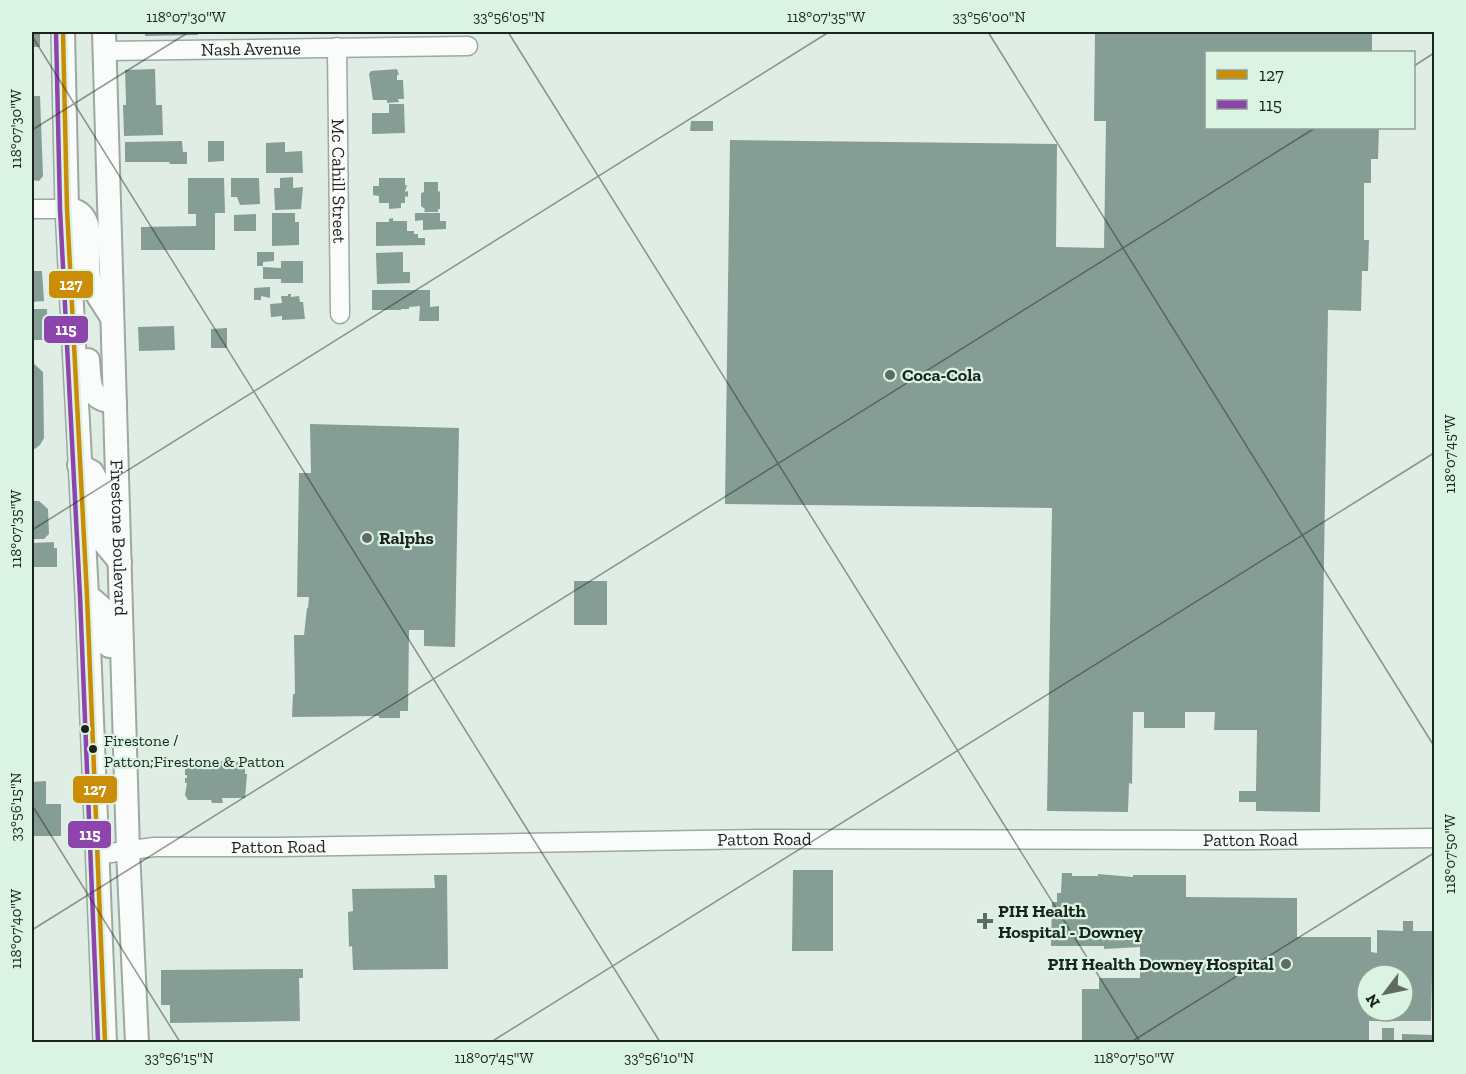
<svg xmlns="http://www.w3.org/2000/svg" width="1466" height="1074" font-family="'Zilla Slab',serif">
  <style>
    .building { fill: #869d96; fill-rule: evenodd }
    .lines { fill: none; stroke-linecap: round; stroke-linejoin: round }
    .minor-casing { stroke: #9da8a1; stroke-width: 21 }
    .major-casing { stroke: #9da8a1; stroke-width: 26 }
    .minor { stroke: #fafcfb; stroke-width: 18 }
    .major { stroke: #fafcfb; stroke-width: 22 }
    .bus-1-casing { stroke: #daf3e2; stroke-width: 9 }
    .bus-2-casing { stroke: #daf3e2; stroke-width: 9 }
    .bus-1 { stroke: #cb8c06; stroke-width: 4.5 }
    .bus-2 { stroke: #8e44ad; stroke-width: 4.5 }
    .ticks { fill: none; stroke: #1a231d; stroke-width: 1.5; stroke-opacity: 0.45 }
    .poi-dot { fill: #5f6a63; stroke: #daf3e2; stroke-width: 2 }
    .bus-dot { fill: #1a231d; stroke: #daf3e2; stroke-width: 2 }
    .labels { text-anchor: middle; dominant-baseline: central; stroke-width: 4.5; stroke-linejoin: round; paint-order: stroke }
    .bus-label { font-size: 16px; fill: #1a231d; stroke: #daf3e2; text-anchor: start }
    .street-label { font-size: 18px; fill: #1a231d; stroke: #daf3e2 }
    .poi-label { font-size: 18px; font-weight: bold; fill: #1a231d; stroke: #daf3e2; text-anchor: start }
    .line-badge { stroke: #daf3e2; stroke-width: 2 }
    .badge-label { font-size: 16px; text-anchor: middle; font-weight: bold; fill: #fff }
    .neatline { fill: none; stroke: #1a231d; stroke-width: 2 }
    .ticks-label { font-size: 15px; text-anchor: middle; fill: #1a231d }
  </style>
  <rect width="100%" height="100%" fill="#e0ede4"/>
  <g class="building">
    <rect x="32" y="32" width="8" height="15"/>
    <polygon points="145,32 198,32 198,35 145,36"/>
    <polygon points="1095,32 1372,32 1372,52 1206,52 1206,128 1379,128 1378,159 1371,159 1371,183 1364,183 1364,240 1369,240 1368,271 1362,271 1361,311 1328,310 1320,812 1256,811 1256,802 1239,802 1239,791 1256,791 1257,730 1214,730 1215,712 1185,712 1185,728 1144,728 1144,712 1133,712 1132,784 1129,783 1128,812 1047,811 1052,508 725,504 730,140 1057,144 1056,247 1104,248 1106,121 1094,121"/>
    <polygon points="155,69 156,105 162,105 163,135 124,136 123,105 126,105 126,100 125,70"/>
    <polygon points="397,69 399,75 397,75 397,80 403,80 404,99 398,99 399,102 387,103 387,100 373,100 369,74 371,71"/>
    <polygon points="32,96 40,96 43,176 39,181 32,180"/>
    <polygon points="389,104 404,104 405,133 372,134 372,113 389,113"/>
    <polygon points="691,121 713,121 713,131 690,131"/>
    <polygon points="182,141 183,152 187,152 187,164 170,164 169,162 125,162 125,142"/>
    <polygon points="208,141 224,141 224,161 208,162"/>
    <polygon points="285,142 285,152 302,151 303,173 266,173 266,143"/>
    <polygon points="293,177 293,188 303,187 301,209 275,210 274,188 280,188 280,178"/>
    <polygon points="188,178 224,178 225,213 215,213 215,250 141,250 141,227 196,226 196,214 188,214"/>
    <polygon points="231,178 259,178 260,204 240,205 237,197 231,197"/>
    <polygon points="379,178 405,178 405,185 407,185 405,192 408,191 408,197 405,196 405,203 401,203 401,208 389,209 389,203 379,203 379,196 373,195 373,186 379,186"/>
    <polygon points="424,182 438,182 438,192 440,191 440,209 438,209 438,212 424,212 425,209 421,206 421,193 424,192"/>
    <polygon points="272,213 295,213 295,222 299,222 299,245 272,246"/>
    <polygon points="415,213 440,213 440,221 446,221 446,229 423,230 423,220 415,221"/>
    <polygon points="256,214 256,231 234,231 234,215"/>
    <polygon points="393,218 393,221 407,221 407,231 414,231 414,234 418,234 418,238 425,238 425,245 376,246 376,222 389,222 389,219"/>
    <polygon points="257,252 274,252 274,261 263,262 263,266 257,266"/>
    <polygon points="403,252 403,272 410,272 410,283 377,284 376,253"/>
    <polygon points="281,261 303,261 303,283 281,283 281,279 263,279 263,267 281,268"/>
    <polygon points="32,271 42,271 44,301 32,302"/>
    <polygon points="270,287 270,298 261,296 261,300 254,300 254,288"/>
    <polygon points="372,290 430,290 430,307 439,306 439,321 419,321 420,306 409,307 409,309 401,309 401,310 372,310"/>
    <polygon points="288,294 291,294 291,297 299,296 300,302 303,302 305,319 282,320 282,316 271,317 270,304 282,303 281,296 288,296"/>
    <polygon points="32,309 47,309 48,340 32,340"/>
    <polygon points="174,326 175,350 139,351 138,327"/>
    <polygon points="227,328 227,348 211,348 211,329"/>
    <polygon points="32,362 43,372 44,438 40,445 32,451"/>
    <polygon points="310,424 459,428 455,647 424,646 424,630 409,630 408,711 400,711 400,718 379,718 379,716 292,717 293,694 295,694 294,635 304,635 307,608 308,608 309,597 297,597 299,473 311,473"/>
    <polygon points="32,501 39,501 48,509 49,534 44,539 32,539"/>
    <polygon points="54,542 54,548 57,548 57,567 32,567 32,543"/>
    <rect x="574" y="581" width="33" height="44"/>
    <polygon points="188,760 245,762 245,774 247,774 245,798 222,798 223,803 212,803 211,800 188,800 185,795 187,783 185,783 185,778 187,778 187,775 185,775 185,765 187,765"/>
    <polygon points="46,781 46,804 61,804 61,836 32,836 32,782"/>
    <polygon points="793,870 833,870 833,951 792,951"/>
    <path d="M1062 873H1072V876H1098V874L1133 877V875H1186V897L1297 898V937H1371V952L1377 953V930L1403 931V921H1413V931H1433L1431 1021H1369V1042H1082V989H1099V978H1140V947L1104 949V946H1051L1052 902H1057V893H1061ZM1367 975H1403V1011H1367Z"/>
    <polygon points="434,875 447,875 448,969 353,970 352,946 349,947 348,912 353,911 352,889 435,888"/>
    <polygon points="303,969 303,978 299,978 300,1021 170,1023 170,1005 161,1005 161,970"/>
    <rect x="1382" y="1028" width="12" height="14"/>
    <polygon points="1402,1034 1434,1035 1434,1042 1411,1042 1411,1040 1402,1042"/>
  </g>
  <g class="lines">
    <g class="minor-casing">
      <g id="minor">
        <path id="s1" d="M337 47 340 314"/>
        <path id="s2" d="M105 51 468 46"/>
        <polyline points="32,209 67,209"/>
        <path id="s3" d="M96 855 154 847H279L758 839 1248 840 1434 838"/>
      </g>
    </g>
    <g class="major-casing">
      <g id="major">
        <polyline points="63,32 67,209 87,596 105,1042"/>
        <path id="s4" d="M104 32 128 850 137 1042"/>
        <path d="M67 209C100 212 85 256 89 277 91 288 106 307 112 318"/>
        <path d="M88 360C90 383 87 400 115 402"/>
        <polyline points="79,465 92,472 98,483 102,540 120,562"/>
        <path d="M87 596C111 611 108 619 109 646"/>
      </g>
    </g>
    <use href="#minor" class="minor"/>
    <use href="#major" class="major"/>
    <g class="bus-1-casing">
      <polyline id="bus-1" points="63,32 67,209 87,596 105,1042"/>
    </g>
    <g class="bus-2-casing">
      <polyline id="bus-2" points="56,32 60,209 80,596 98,1042"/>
    </g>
    <use href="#bus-1" class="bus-1"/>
    <use href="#bus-2" class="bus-2"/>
  </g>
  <path class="ticks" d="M508 32 1140 1042M988 32 1434 746M32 36 660 1042M1414 66 1434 53M32 130 189 32M32 530 829 32M32 805 180 1042M32 930 1315 128M491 1042 1434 453M1131 1042 1434 853"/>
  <g class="poi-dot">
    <circle cx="890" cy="375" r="6"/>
    <circle cx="367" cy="538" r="6"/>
    <path d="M982 912h6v6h6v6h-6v6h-6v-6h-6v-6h6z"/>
    <circle cx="1286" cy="964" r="6"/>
  </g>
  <g class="bus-dot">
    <circle cx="85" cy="729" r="5"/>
    <circle cx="93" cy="749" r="5"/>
  </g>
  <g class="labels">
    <g class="bus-label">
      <text x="104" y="740">Firestone /<tspan x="104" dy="21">Patton;Firestone &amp; Patton</tspan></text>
    </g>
    <g class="street-label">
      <text stroke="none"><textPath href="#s2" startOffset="146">Nash Avenue</textPath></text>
      <text stroke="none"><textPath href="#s1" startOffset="134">Mc Cahill Street</textPath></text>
      <text stroke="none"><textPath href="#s4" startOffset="506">Firestone Boulevard</textPath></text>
      <text stroke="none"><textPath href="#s3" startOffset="1155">Patton Road</textPath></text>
      <text stroke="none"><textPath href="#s3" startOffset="669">Patton Road</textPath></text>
      <text stroke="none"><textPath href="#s3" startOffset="183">Patton Road</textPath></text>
    </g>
    <g class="poi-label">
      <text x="902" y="375">Coca-Cola</text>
      <text x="379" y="538">Ralphs</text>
      <text x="998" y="911">PIH Health<tspan x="998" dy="21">Hospital - Downey</tspan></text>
      <text x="1274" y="964" text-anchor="end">PIH Health Downey Hospital</text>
    </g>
  </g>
  <g class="line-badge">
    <rect x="48" y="270" width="46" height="29" rx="6" fill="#cb8c06"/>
    <rect x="43" y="315" width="46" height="29" rx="6" fill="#8e44ad"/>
    <rect x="72" y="775" width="46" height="29" rx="6" fill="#cb8c06"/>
    <rect x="67" y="820" width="45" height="29" rx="6" fill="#8e44ad"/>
  </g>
  <g class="badge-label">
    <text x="71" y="290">127</text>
    <text x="66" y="335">115</text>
    <text x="95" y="795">127</text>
    <text x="90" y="840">115</text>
  </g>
  <rect width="1466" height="1074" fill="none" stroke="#daf3e2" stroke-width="66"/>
  <rect x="1205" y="51" width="210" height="78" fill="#daf3e2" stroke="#8da093" stroke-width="1.5"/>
  <rect x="1217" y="70" width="30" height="9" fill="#cb8c06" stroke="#8da093" stroke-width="1.5"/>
  <text x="1259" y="81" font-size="18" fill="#1a231d">127</text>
  <rect x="1217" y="100" width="30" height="9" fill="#8e44ad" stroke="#8da093" stroke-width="1.5"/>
  <text x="1259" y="111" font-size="18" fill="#1a231d">115</text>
  <g transform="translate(1385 993) rotate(238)"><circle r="28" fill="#daf3e2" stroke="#8da093" stroke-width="1.5"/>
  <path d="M0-4.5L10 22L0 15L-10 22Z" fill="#5f6a63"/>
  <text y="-9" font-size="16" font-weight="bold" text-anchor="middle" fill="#1a231d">N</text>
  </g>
  <rect x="33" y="33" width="1400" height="1008" class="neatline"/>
  <g class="ticks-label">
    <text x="186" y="22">118°07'30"W</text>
    <text x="509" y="22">33°56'05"N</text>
    <text x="826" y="22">118°07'35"W</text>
    <text x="989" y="22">33°56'00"N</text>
    <text transform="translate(16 129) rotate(-90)" y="5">118°07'30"W</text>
    <text transform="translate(1450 454) rotate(-90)" y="5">118°07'45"W</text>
    <text transform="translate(16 529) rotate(-90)" y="5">118°07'35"W</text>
    <text transform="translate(16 807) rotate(-90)" y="5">33°56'15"N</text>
    <text transform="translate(1450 854) rotate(-90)" y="5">118°07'50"W</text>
    <text transform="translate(16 929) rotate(-90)" y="5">118°07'40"W</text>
    <text x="179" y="1063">33°56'15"N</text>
    <text x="494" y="1063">118°07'45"W</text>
    <text x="659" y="1063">33°56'10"N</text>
    <text x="1134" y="1063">118°07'50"W</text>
  </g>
</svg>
